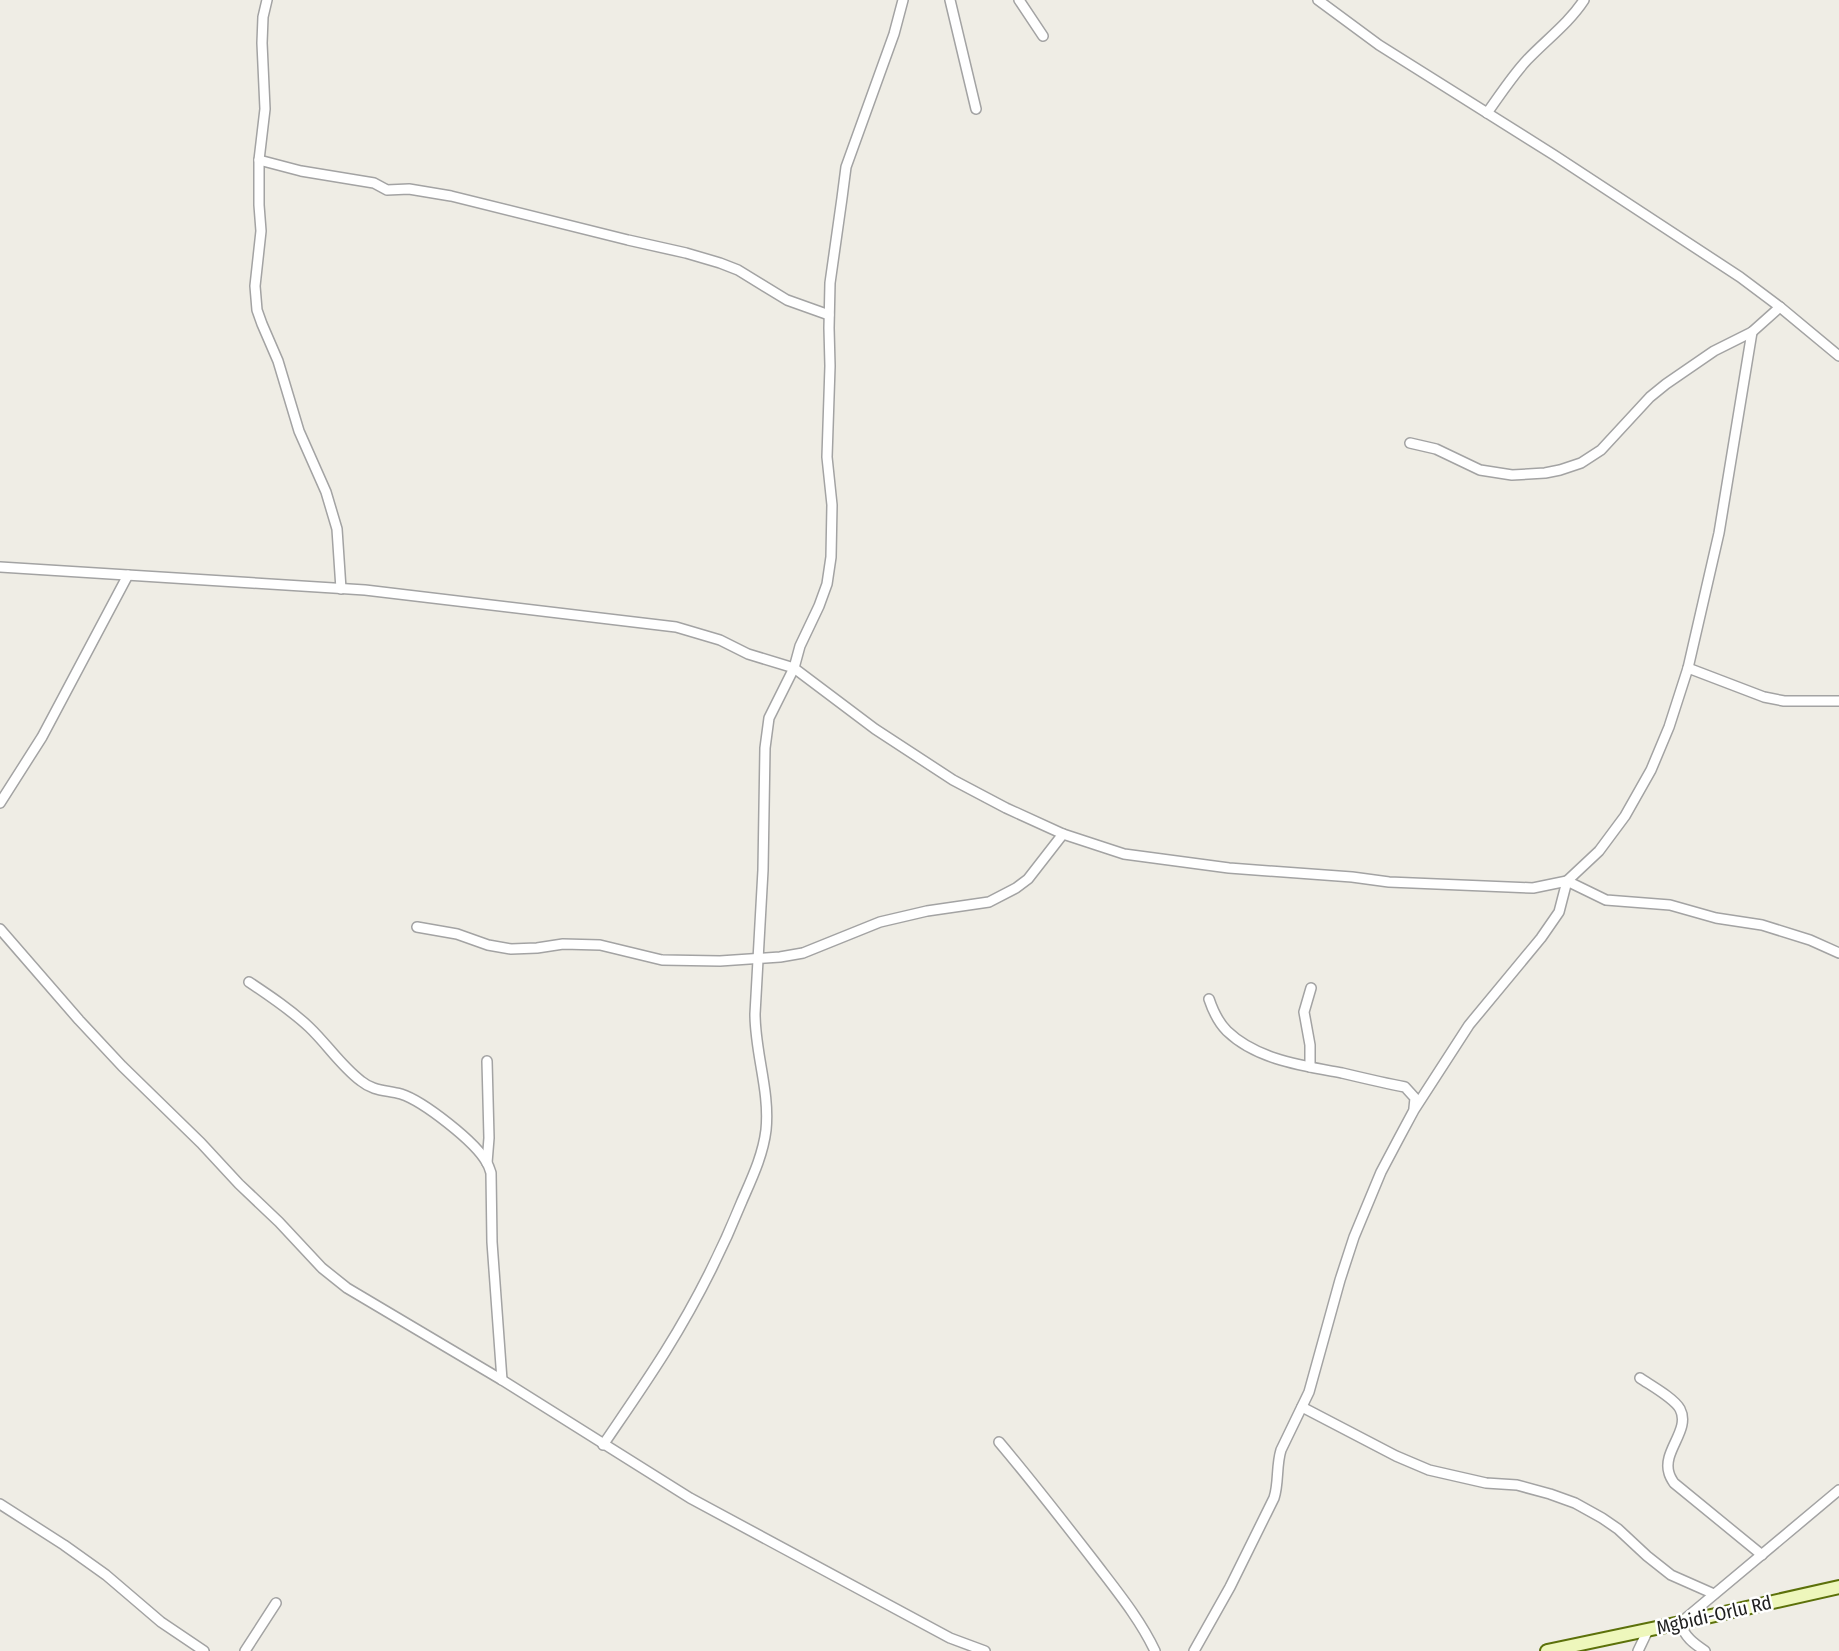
<svg xmlns="http://www.w3.org/2000/svg" width="1839" height="1651" font-family="'Fira Sans Condensed',sans-serif">
  <style>
    .lines { fill: none; stroke-linecap: round; stroke-linejoin: round }
    .street-casing { stroke: #a3a3a3; stroke-width: 12 }
    .secondary-casing { stroke: #5c710a; stroke-width: 16 }
    .street { stroke: #fff; stroke-width: 9 }
    .secondary { stroke: #eef7bc; stroke-width: 12 }
    .labels { text-anchor: middle; dominant-baseline: central; stroke-width: 5; stroke-linejoin: round; paint-order: stroke }
    .street-label { font-size: 19px; fill: #1f1f1f; stroke: #fff }
  </style>
  <rect width="100%" height="100%" fill="#efede5"/>
  <g class="lines">
    <g class="street-casing">
      <g id="street">
        <polyline points="267,0 263,17 262,43 265,109 259,160 259,205 261,231 255,286 257,310 262,324 278,361 299,431 326,492 337,529 341,589"/>
        <polyline points="950,0 976,109"/>
        <polyline points="1019,0 1043,36"/>
        <polyline points="1318,0 1379,45 1554,155 1740,277 1780,307 1839,356"/>
        <path d="M1487 113C1500 95 1512 76 1527 60 1546 40 1569 23 1584 0"/>
        <polyline points="259,160 301,171 374,183 387,190 409,189 451,196 628,240 686,253 720,263 738,270 787,300 829,315"/>
        <polyline points="1410,443 1436,449 1480,470 1512,475 1545,473 1560,470 1581,463 1601,450 1650,397 1666,384 1714,351 1752,332 1780,307"/>
        <polyline points="0,567 365,590 676,627 720,640 748,654 794,668 875,729 953,780 1006,808 1063,834 1124,854 1229,868 1352,877 1389,882 1533,888 1567,881 1606,900 1670,905 1716,918 1762,925 1810,940 1839,953"/>
        <polyline points="1688,668 1764,697 1784,701 1839,701"/>
        <polyline points="0,803 42,737 128,575"/>
        <polyline points="417,927 457,934 488,945 511,949 537,948 563,944 600,945 662,960 720,961 780,957 803,953 880,922 927,911 989,902 1016,888 1028,879 1063,834"/>
        <polyline points="0,929 79,1020 122,1066 201,1143 239,1184 279,1222 322,1268 347,1288 502,1380 690,1498 950,1638 985,1651"/>
        <path d="M249 982C270 996 291 1010 309 1027 327 1044 341 1066 361 1081 373 1091 386 1090 401 1094 423 1101 476 1142 487 1163 489 1166 490 1170 491 1173L492 1242 502 1380"/>
        <path d="M1209 999C1213 1011 1218 1022 1227 1031 1257 1060 1304 1066 1342 1073 1363 1078 1384 1083 1405 1087L1415 1098 1414 1108"/>
        <polyline points="487,1061 489,1138 487,1163"/>
        <polyline points="1310,1067 1310,1045 1304,1012 1311,988"/>
        <path d="M1640 1378C1650 1385 1674 1398 1680 1409 1691 1430 1662 1451 1669 1473 1670 1477 1672 1480 1674 1483L1762 1555"/>
        <polyline points="1302,1407 1396,1456 1429,1470 1486,1483 1517,1485 1550,1494 1575,1503 1602,1518 1618,1529 1647,1556 1671,1575 1714,1594"/>
        <path d="M999 1442C1032 1481 1063 1521 1094 1561 1116 1590 1140 1619 1155 1651"/>
        <path d="M603 1445C624 1414 645 1384 665 1352 695 1304 721 1253 742 1201 752 1178 763 1155 766 1130 770 1091 755 1053 755 1014L763 870 765 748 769 718 794 668 800 646 819 606 827 584 831 557 832 505 827 457 830 366 829 328 830 283 842 198 846 167 894 34 903 0"/>
        <polyline points="0,1504 64,1545 106,1575 161,1622 204,1651"/>
        <polyline points="245,1651 276,1603"/>
        <path d="M1194 1651 1230 1587 1274 1498C1279 1483 1276 1466 1281 1450L1309 1392 1340 1280 1354 1237 1381 1172 1399 1138 1414 1110 1469 1025 1541 938 1559 912 1567 881 1599 851 1625 816 1651 770 1669 727 1688 668 1719 533 1752 332"/>
        <polyline points="1638,1651 1648,1630"/>
        <path d="M1705 1651C1693 1643 1685 1637 1680 1623L1839 1490"/>
      </g>
    </g>
    <g class="secondary-casing">
      <polyline id="secondary" points="1547,1651 1680,1623 1839,1587"/>
    </g>
    <use href="#street" class="street"/>
    <use href="#secondary" class="secondary"/>
  </g>
  <g class="labels">
    <g class="street-label">
      <text transform="translate(1714 1615) rotate(-13)">Mgbidi-Orlu Rd</text>
    </g>
  </g>
</svg>
